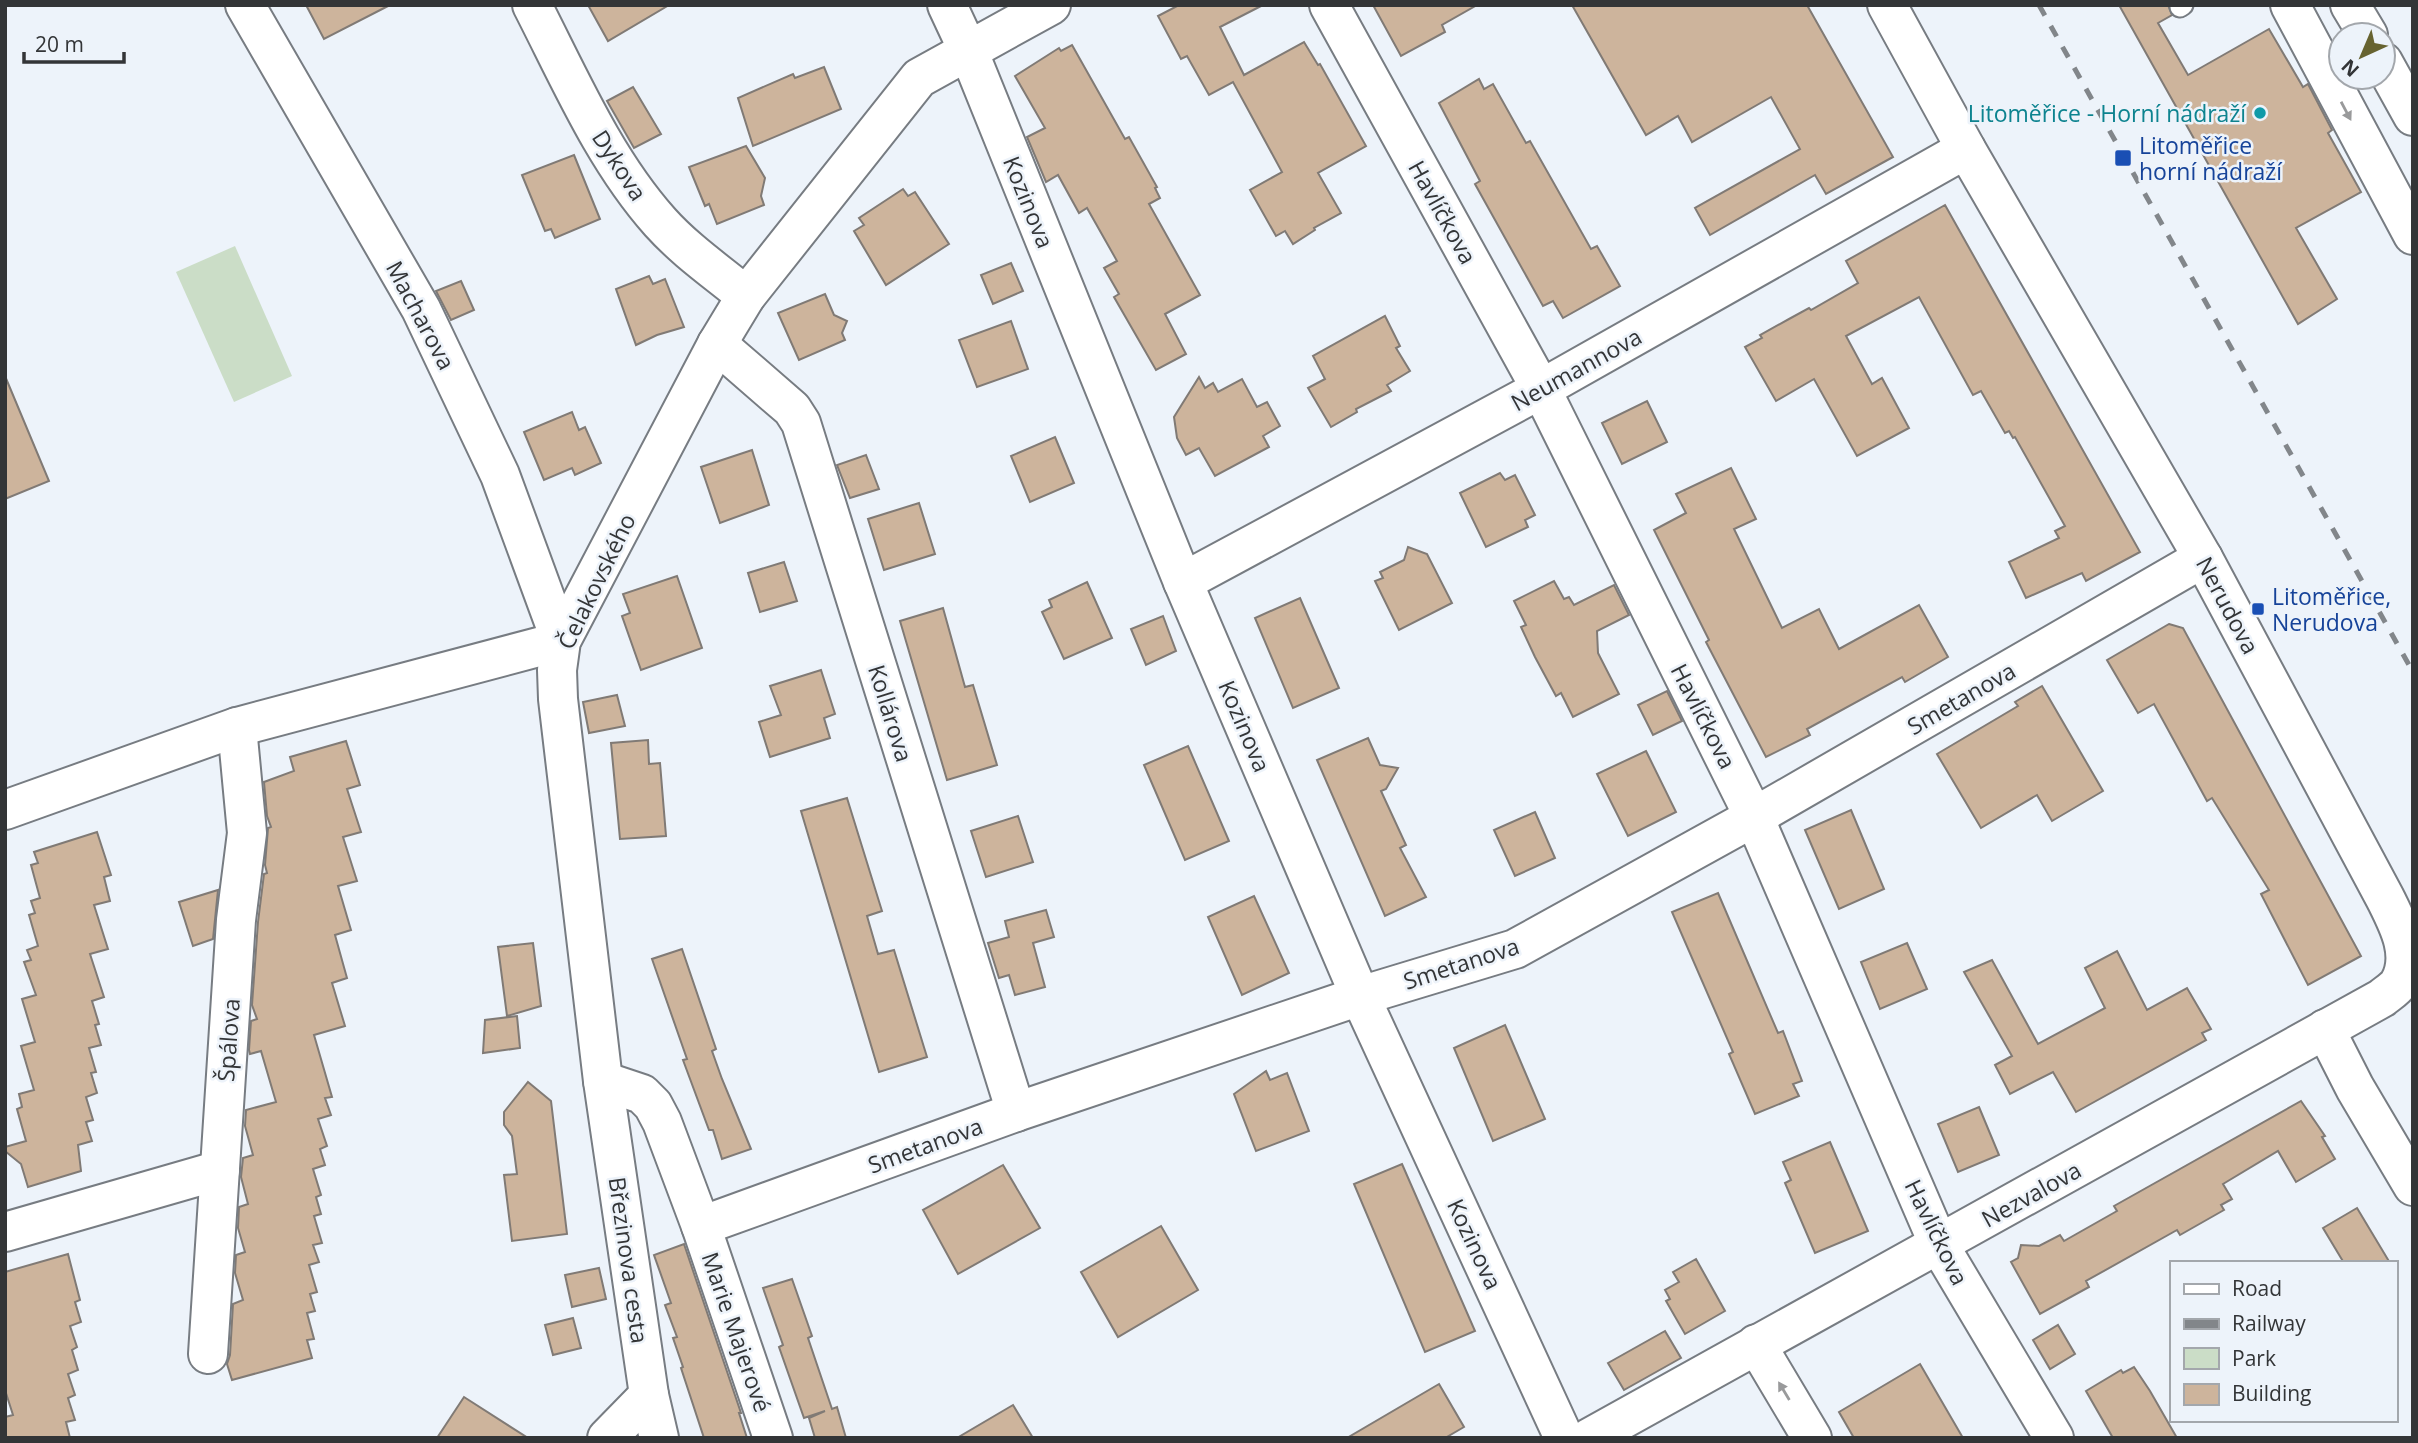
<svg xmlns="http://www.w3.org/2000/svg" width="2418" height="1443" font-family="'Open Sans',sans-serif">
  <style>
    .green { fill: #cbddc7 }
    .building { fill: #cdb49c; stroke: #807a75; stroke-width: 2 }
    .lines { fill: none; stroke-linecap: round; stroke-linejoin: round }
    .lane-casing { stroke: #777c82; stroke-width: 23 }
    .street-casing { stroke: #777c82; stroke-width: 42 }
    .lane { stroke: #fff; stroke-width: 19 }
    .street { stroke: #fff; stroke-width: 38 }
    .rail { stroke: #82868a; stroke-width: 5; stroke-dasharray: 12 12; stroke-linecap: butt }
    .oneway { fill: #999a9b }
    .culture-dot { fill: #0f9aa8; stroke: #edf3fa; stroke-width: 2.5 }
    .transit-dot { fill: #1a4fb4; stroke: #edf3fa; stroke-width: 2.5 }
    .labels { text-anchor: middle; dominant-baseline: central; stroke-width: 5; stroke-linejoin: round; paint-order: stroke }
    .culture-label { font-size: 23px; fill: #0d838f; stroke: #edf3fa; text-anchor: end }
    .transit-label { font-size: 23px; fill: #164399; stroke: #edf3fa; text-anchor: start }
    .street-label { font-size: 23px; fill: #333537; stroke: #edf3fa }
  </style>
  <rect width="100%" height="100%" fill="#edf3fa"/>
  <polygon class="green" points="235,246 292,376 234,402 176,272"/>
  <g class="building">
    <polygon points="306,5 390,5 324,39"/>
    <polygon points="588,5 669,5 608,41"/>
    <polygon points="1179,5 1263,5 1220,27 1244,75 1304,42 1318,65 1320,64 1366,146 1318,173 1341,213 1314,228 1315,230 1293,244 1285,231 1276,236 1250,190 1282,172 1233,82 1209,95 1187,56 1181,59 1158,16"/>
    <polygon points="1373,5 1477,5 1442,25 1445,32 1401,56"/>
    <polygon points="1572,5 1807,5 1893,157 1826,194 1815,175 1710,235 1695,208 1800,149 1771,97 1692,142 1678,116 1646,135"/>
    <polygon points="2119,5 2168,5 2172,15 2158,23 2188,75 2269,29 2303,87 2308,84 2332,130 2328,133 2361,192 2296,228 2337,299 2298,324"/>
    <polygon points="1072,45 1125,139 1129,137 1157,187 1155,188 1160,198 1149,204 1200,295 1165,314 1186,354 1156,370 1114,297 1119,294 1104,268 1117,261 1087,208 1079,213 1058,175 1046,182 1027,137 1045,128 1015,76 1059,48 1061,51"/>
    <polygon points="824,67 841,109 753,146 738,98 793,74 795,78"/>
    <polygon points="1479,79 1484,89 1493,84 1526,143 1530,141 1591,249 1597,246 1620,286 1563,318 1553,301 1543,306 1475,184 1480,181 1439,103"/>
    <polygon points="633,87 661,134 634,148 607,101"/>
    <polygon points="746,146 765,178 761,196 764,205 717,224 709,204 705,206 689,167"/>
    <polygon points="574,155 600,219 555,238 551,229 545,231 522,175"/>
    <polygon points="903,189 908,196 915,192 949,244 886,285 854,231 864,225 859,218"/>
    <polygon points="1945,205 2140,552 2086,581 2082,573 2026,598 2009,562 2059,538 2055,531 2065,526 2015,437 2013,438 2009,431 2005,433 1981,391 1973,395 1919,297 1846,336 1872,384 1882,378 1909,428 1857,456 1814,379 1776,401 1745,347 1762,338 1760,335 1789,319 1809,308 1811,310 1858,283 1846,261"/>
    <polygon points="1011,263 1023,291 993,304 981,275"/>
    <polygon points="649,276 653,284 665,279 684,327 657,335 636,345 616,289"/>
    <polygon points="461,281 474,310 451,320 436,291"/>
    <polygon points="825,294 834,315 847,321 842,333 845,340 799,360 778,313"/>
    <polygon points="1385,316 1400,346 1396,348 1410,371 1387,385 1391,391 1356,409 1357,412 1331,427 1308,388 1325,379 1313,356"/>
    <polygon points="1011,321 1028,369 977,387 959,340"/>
    <polygon points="5,376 49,481 5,499"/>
    <polygon points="1199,377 1205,388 1213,383 1218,392 1242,379 1257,407 1267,402 1280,426 1263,436 1269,447 1215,476 1199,448 1186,455 1177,438 1174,417"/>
    <polygon points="1647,401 1667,442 1622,464 1602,423"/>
    <polygon points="572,412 579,430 585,427 601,463 575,475 572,468 544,480 524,432"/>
    <polygon points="1055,437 1074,483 1030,502 1011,456"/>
    <polygon points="752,450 769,505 720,523 701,467"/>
    <polygon points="866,455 879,489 850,498 837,465"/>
    <polygon points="1731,468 1756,519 1734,529 1782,628 1819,609 1839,649 1919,605 1948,657 1905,682 1902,677 1807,729 1810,735 1766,757 1706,642 1709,640 1654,530 1686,513 1676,494"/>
    <polygon points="1500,473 1505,480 1515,475 1535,515 1525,520 1528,527 1486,547 1460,493"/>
    <polygon points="919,503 935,554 884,570 868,519"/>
    <polygon points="1408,547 1427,554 1452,603 1399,630 1375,581 1383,578 1380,572 1404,560"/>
    <polygon points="784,562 797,601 760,612 748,573"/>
    <polygon points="677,576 702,648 641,670 622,616 630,613 623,594"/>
    <polygon points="1554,581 1564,599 1569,597 1574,605 1614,585 1629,615 1597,631 1598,653 1619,694 1573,717 1561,693 1556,696 1535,657 1521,627 1526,625 1514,601"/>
    <polygon points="1087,582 1112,638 1064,659 1042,612 1052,607 1049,600"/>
    <polygon points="1300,598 1339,688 1293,708 1255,618"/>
    <polygon points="943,608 965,687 973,685 997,765 947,780 900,621"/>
    <polygon points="1163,616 1176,651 1146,665 1131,629"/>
    <polygon points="2169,624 2183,628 2361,956 2308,985 2261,894 2269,890 2212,798 2207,801 2154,704 2138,713 2107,660"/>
    <polygon points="821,670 835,714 824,718 830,738 770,757 759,722 781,715 770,686"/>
    <polygon points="2042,686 2103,791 2052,821 2037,795 1981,828 1937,754 2018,706 2015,702"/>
    <polygon points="1667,691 1682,721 1653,735 1638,705"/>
    <polygon points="617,695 625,726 589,733 583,702"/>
    <polygon points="1368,738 1380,765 1398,768 1386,789 1381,791 1406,845 1400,848 1426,897 1385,916 1317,760"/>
    <polygon points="648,740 649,764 660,763 666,836 620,839 611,743"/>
    <polygon points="346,741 360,785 347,789 361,832 343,837 357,881 338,886 351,930 335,935 347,978 332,983 345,1026 314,1035 332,1097 325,1098 331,1115 318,1119 327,1146 320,1149 325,1165 313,1169 321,1195 316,1197 321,1214 314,1216 322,1243 313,1245 319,1262 309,1265 317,1292 310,1294 315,1311 307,1313 314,1339 307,1340 312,1358 232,1380 227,1364 230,1355 233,1304 243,1300 235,1273 236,1255 245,1252 238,1228 239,1207 248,1204 241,1177 243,1158 253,1155 245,1126 246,1110 276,1102 261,1051 250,1054 249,1050 251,1021 257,1019 252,1005 258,922 264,874 267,873 265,865 268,828 271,827 267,816 264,782 294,771 290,757"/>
    <polygon points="1188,746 1229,841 1185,860 1144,765"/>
    <polygon points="1646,751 1676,812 1628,836 1597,774"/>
    <polygon points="847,798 882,911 867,916 878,954 894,950 927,1057 879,1072 801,811"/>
    <polygon points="1851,810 1884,889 1839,909 1805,830"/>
    <polygon points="1535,812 1555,858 1515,876 1494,830"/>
    <polygon points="1018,816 1033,862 986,877 971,831"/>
    <polygon points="97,832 111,875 104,877 110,901 94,905 108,949 90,954 104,997 92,1001 99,1024 95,1025 101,1045 89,1048 96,1072 91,1073 97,1093 86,1097 93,1120 86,1122 92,1141 78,1145 81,1171 28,1187 21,1164 5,1151 5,1147 26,1141 17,1109 22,1107 19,1094 34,1090 21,1046 35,1042 22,999 36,995 24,962 31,960 27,950 38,946 29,915 35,913 31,901 40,898 31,865 38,863 34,852"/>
    <polygon points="218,890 213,939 193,946 179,902"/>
    <polygon points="1718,893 1778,1033 1783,1031 1802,1081 1793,1084 1799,1096 1755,1114 1729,1054 1733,1052 1672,912"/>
    <polygon points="1254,896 1289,973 1242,995 1208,917"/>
    <polygon points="1046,910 1054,937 1033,943 1045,987 1015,995 1009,975 999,978 988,943 1009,937 1005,921"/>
    <polygon points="533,943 541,1006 507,1016 498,947"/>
    <polygon points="1907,943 1927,989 1880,1009 1861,962"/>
    <polygon points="682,949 716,1049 712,1051 722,1079 751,1149 722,1159 713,1130 709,1130 683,1060 687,1059 652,959"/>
    <polygon points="2117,951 2147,1010 2187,988 2211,1029 2202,1033 2206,1040 2076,1112 2053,1072 2010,1094 1995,1065 2012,1056 1964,972 1992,960 2038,1044 2105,1008 2085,968"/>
    <polygon points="517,1016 520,1048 483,1053 485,1020"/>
    <polygon points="1505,1025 1545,1119 1493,1141 1454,1048"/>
    <polygon points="1266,1071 1270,1080 1287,1073 1309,1131 1256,1151 1234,1094"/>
    <polygon points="528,1082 551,1101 567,1234 512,1241 504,1175 517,1174 512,1136 504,1125 504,1112"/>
    <polygon points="2301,1101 2325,1136 2322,1137 2335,1159 2296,1182 2278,1151 2223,1184 2232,1199 2221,1205 2224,1210 2180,1235 2177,1230 2086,1281 2089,1287 2040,1314 2011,1262 2018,1258 2021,1245 2039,1246 2060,1235 2064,1241 2117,1211 2114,1206"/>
    <polygon points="1979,1107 1999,1155 1958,1172 1938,1124"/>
    <polygon points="1830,1142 1868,1231 1815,1253 1785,1183 1791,1180 1783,1162"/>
    <polygon points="1402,1164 1475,1331 1425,1352 1354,1184"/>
    <polygon points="1003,1165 1040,1228 958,1274 923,1210"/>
    <polygon points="2357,1208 2390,1263 2344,1263 2323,1228"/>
    <polygon points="1161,1226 1198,1290 1118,1337 1081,1272"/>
    <polygon points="684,1244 741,1413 739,1413 747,1438 704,1438 681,1368 683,1367 673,1338 677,1337 665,1305 671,1303 654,1255"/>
    <polygon points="68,1254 80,1300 75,1302 81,1322 70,1326 77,1347 72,1350 78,1370 68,1374 75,1395 68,1398 75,1420 66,1422 70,1438 5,1438 5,1417 13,1415 5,1390 5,1272"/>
    <polygon points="1696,1259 1725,1311 1685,1334 1666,1301 1670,1299 1665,1290 1679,1282 1673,1272"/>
    <polygon points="599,1268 606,1299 572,1307 565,1275"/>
    <polygon points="792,1279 812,1336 808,1338 832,1409 837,1407 846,1438 815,1438 809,1418 825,1411 804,1418 779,1347 783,1345 763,1288"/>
    <polygon points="573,1318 581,1348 553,1355 545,1325"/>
    <polygon points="2058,1325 2075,1354 2050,1369 2033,1340"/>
    <polygon points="1665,1331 1681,1358 1624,1390 1608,1363"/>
    <polygon points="1920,1364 1963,1438 1854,1438 1839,1412"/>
    <polygon points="2134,1367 2150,1391 2177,1438 2113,1438 2086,1391 2121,1370 2123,1373"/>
    <polygon points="1439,1384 1464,1427 1445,1438 1347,1438"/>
    <polygon points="464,1397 528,1438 437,1438"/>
    <polygon points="1013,1405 1033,1438 957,1438"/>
  </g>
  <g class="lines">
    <g class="lane-casing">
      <polyline id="lane" points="2180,7 2183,5"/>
    </g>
    <g class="street-casing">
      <g id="street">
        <polyline points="245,5 421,309 500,475 561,641"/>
        <path d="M532 5C570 79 604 159 660 222 685 250 717 272 746 296"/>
        <polyline points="947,5 968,50 1183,582 1360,996 1564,1438"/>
        <polyline points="1329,5 1541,389 1754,817 1939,1245 2054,1438"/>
        <polyline points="2290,5 2413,235"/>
        <polyline points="2350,5 2368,35"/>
        <polyline points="2383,62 2413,116"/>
        <polyline points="717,344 792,409 801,423 1016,1112"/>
        <polyline points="1183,582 1541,389 1966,149"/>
        <polyline points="5,810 237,727 561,641"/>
        <polyline points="2325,1029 2355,1088 2413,1186"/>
        <polyline points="603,1081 642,1094 653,1105 662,1122 701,1226 773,1438"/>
        <polyline points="701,1226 1016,1112 1360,996 1515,949 1754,817 2203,558"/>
        <polyline points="5,1232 220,1170"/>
        <polyline points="1756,1344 1812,1438"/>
        <polyline points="208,1354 236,920 247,833 237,727"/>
        <polyline points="607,1438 649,1395"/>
        <polyline points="659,1438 649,1395 603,1081 558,699 557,670 561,641 717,344 746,296 919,78 1051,5"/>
        <path d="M1589 1438 2382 998C2388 993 2395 989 2399 983 2415 955 2398 924 2385 898L2203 558 1966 149 1887 5"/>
      </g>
    </g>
    <use href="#lane" class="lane"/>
    <use href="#street" class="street"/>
    <polyline class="rail" points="2039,5 2413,672"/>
  </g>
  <defs><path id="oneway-solid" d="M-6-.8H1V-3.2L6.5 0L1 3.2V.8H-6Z" transform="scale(1.75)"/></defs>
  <g class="oneway">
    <use href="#oneway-solid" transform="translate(2346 111) rotate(62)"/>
    <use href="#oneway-solid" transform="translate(1784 1391) rotate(-121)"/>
  </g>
  <circle class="culture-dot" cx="2260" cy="113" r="7"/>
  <g class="transit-dot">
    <rect x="2114" y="149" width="18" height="18" rx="3.5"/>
    <rect x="2251" y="602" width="14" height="14" rx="3.5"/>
  </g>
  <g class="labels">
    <g class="culture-label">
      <text x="2246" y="113">Litoměřice - Horní nádraží</text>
    </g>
    <g class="transit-label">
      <text x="2139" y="145">Litoměřice<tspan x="2139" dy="26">horní nádraží</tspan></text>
      <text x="2272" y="596">Litoměřice,<tspan x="2272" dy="26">Nerudova</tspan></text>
    </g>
    <g class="street-label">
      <text transform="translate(620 165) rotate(57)">Dykova</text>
      <text transform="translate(1029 202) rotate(68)">Kozinova</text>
      <text transform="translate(1443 212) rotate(61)">Havlíčkova</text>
      <text transform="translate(421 315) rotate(62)">Macharova</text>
      <text transform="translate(1576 369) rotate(-29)">Neumannova</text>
      <text transform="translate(596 581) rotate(-64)">Čelakovského</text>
      <text transform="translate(2228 605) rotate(62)">Nerudova</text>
      <text transform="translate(1961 698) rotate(-30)">Smetanova</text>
      <text transform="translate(891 713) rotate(73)">Kollárova</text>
      <text transform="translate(1704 716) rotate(63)">Havlíčkova</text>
      <text transform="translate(1245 726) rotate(67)">Kozinova</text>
      <text transform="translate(1461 963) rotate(-18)">Smetanova</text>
      <text transform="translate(228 1040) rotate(-86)">Špálova</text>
      <text transform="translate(925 1145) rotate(-20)">Smetanova</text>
      <text transform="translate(2031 1194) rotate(-29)">Nezvalova</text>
      <text transform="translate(1937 1232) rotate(64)">Havlíčkova</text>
      <text transform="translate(1475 1244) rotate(65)">Kozinova</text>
      <text transform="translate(629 1260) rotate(82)">Březinova cesta</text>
      <text transform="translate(737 1332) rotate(71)">Marie Majerové</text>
    </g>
  </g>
  <rect width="2418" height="1443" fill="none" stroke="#333537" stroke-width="14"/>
  <rect x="2170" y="1261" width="228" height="161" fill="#edf3fa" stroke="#a3a7ac" stroke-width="2"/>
  <rect x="2184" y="1284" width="35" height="10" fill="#ffffff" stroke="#a3a7ac" stroke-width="2"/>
  <text x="2232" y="1296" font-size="21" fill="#333537">Road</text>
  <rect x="2184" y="1319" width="35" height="10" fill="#82868a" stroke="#a3a7ac" stroke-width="2"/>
  <text x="2232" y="1331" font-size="21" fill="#333537">Railway</text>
  <rect x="2184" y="1348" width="35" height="21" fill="#cbddc7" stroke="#a3a7ac" stroke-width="2"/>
  <text x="2232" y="1366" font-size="21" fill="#333537">Park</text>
  <rect x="2184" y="1384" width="35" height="21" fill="#cdb49c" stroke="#a3a7ac" stroke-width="2"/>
  <text x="2232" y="1401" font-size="21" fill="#333537">Building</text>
  <g transform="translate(2362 56) rotate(224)"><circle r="33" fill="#edf3fa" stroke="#a3a7ac" stroke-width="2"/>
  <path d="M0-5L12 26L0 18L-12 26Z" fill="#676330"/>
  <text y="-10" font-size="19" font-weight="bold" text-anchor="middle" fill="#333537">N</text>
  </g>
  <path d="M24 52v10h100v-10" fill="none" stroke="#333537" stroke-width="3.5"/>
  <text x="35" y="52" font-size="21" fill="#333537" stroke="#edf3fa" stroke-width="5" paint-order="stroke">20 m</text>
</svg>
